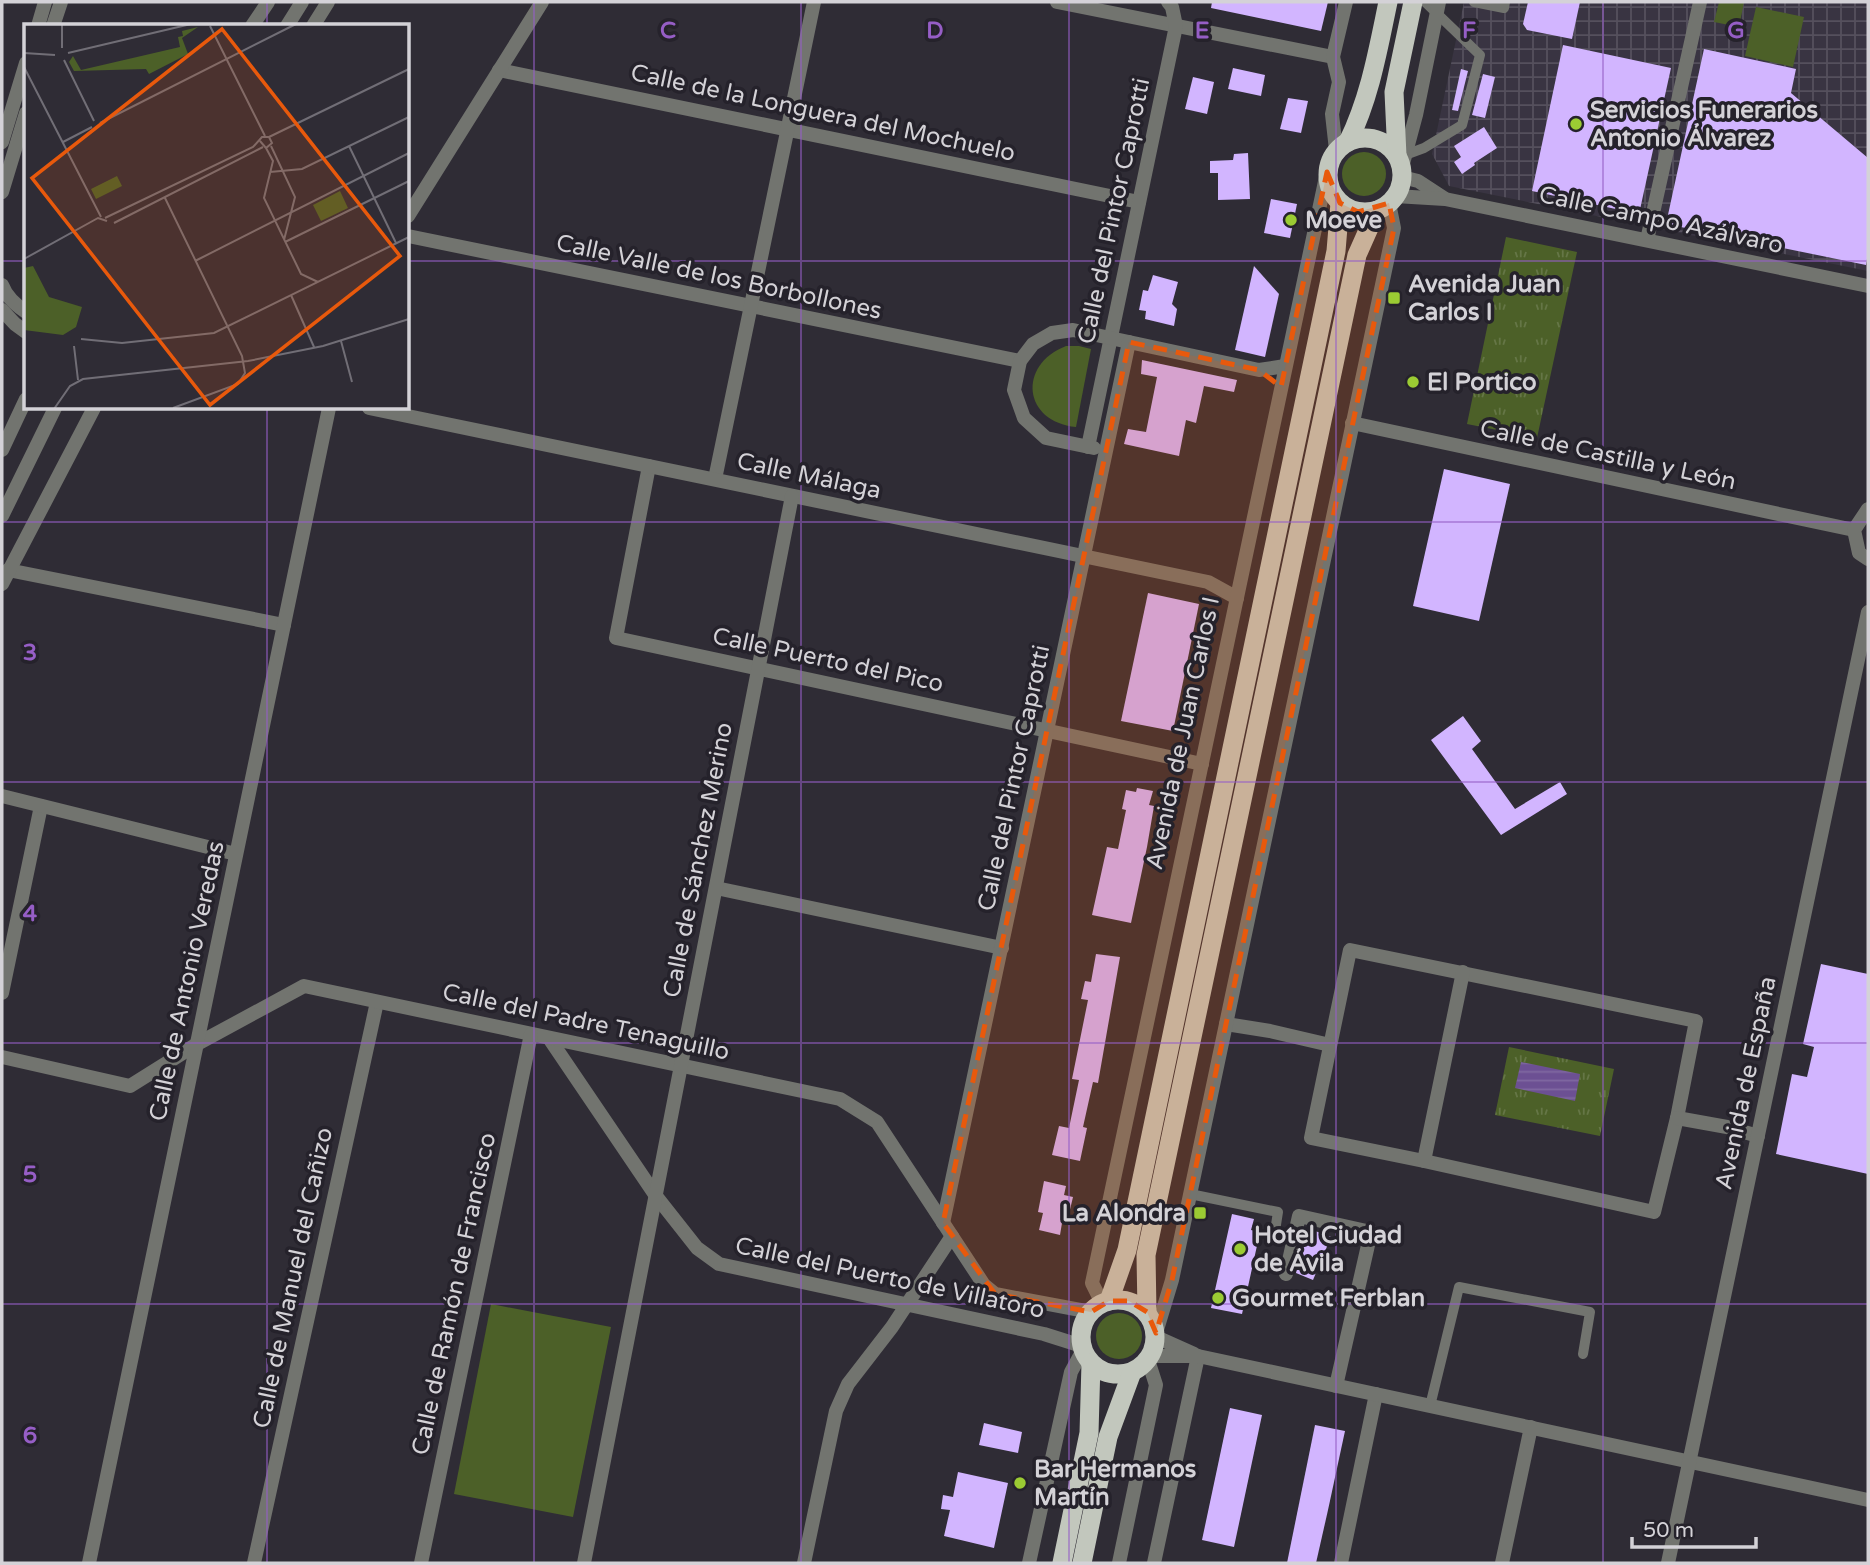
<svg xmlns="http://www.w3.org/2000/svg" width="1870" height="1565" font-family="'Varela Round',sans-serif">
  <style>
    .industrial { fill: url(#industrial-grid) }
    .grass { fill: url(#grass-tufts) }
    .garden { fill: #4c6028 }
    .water { fill: url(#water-rules) }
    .building { fill: #d2b5ff }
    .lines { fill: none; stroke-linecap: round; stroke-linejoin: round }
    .service { stroke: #72746f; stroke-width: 10 }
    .minor { stroke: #72746f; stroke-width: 14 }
    .tertiary { stroke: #72746f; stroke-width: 14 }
    .trunk { stroke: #c2c7bd; stroke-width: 19 }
    .marked { fill: #e8590c; fill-opacity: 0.2; stroke: #e8590c; stroke-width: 5; stroke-dasharray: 14 9; stroke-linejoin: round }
    .grid { fill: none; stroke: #965ec6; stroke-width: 2; stroke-opacity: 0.55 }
    .poi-dot { fill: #9bcb33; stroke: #25222b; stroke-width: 2.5 }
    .labels { text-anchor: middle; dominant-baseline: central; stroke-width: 7; stroke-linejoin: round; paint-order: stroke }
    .poi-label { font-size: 24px; font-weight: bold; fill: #d4d2d7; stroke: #25222b; text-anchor: start }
    .street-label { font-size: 24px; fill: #d4d2d7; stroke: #25222b }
    .inset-road { fill: none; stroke: #716e76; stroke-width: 2 }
    .view { fill: #e8590c; fill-opacity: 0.15; stroke: #e8590c; stroke-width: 3.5 }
    .inset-edge { fill: none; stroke: #d4d2d7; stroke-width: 3.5 }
    .grid-label { font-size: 23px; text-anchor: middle; font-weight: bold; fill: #965ec6; stroke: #25222b; stroke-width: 7; stroke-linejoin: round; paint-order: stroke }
  </style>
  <defs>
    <pattern id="industrial-grid" width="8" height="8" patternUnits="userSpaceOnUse" patternTransform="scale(1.75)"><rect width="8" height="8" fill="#393442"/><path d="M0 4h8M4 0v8" fill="none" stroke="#55505d"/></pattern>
    <pattern id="grass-tufts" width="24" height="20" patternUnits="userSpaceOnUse" patternTransform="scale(1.75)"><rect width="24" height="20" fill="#4c6028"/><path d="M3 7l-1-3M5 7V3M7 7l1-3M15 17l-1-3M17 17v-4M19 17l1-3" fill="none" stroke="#657646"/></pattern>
    <pattern id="water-rules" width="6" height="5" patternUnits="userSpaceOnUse" patternTransform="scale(1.75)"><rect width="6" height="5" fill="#6c5093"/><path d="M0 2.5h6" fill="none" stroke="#8068a1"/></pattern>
  </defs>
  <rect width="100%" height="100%" fill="#2f2c35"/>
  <polygon class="industrial" points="1464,2 1868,2 1868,271 1449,186 1432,154"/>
  <g class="grass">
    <polygon points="1506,237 1577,252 1537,438 1467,424"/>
    <polygon points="1509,1047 1614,1069 1600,1136 1495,1115"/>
  </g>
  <g class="garden">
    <polygon points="1719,2 1744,2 1739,27 1714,22"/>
    <polygon points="1756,7 1804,17 1793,67 1745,56"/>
    <circle cx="1364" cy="174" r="22"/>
    <path d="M1066 346H1079L1091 349 1076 427C1023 422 1017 365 1066 346Z"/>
    <polygon points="491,1304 611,1327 573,1517 454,1494"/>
    <circle cx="1119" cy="1336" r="23"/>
  </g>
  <polygon class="water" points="1521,1062 1580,1074 1575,1101 1515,1088"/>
  <g class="building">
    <polygon points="1212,2 1328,2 1321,31 1211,8"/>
    <polygon points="1528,2 1580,2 1572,39 1527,30 1523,24"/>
    <polygon points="1563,45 1671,68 1639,214 1532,191"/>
    <polygon points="1704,49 1796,69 1791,93 1868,158 1868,253 1866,265 1666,224"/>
    <polygon points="1233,68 1265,75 1261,96 1228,89"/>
    <polygon points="1461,69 1468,71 1458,111 1452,110"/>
    <polygon points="1483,74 1495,77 1485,118 1472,115"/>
    <polygon points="1193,77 1214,82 1207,114 1185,109"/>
    <polygon points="1288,98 1308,101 1301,133 1280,129"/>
    <polygon points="1484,127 1497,148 1474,163 1475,165 1462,174 1454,162 1461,157 1454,146"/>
    <polygon points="1248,153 1250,199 1218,200 1218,173 1210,173 1210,161 1233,160 1234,154"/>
    <polygon points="1271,199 1297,204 1290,238 1264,233"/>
    <polygon points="1254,266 1279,294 1265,357 1235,350"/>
    <polygon points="1153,275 1178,282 1172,304 1177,309 1174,326 1145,319 1146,311 1139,310 1143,290 1148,291"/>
    <polygon points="1142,360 1237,380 1234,392 1204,386 1196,423 1186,420 1179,456 1124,444 1128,429 1146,432 1157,377 1141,374"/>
    <polygon points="1444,469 1510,484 1479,621 1413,606"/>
    <polygon points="1148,593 1199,604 1173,731 1121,721"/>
    <polygon points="1463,716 1481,741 1472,749 1515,809 1560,782 1567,794 1501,835 1431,740"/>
    <polygon points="1137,788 1153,791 1149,805 1154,806 1147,847 1131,923 1092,915 1107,847 1118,849 1126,810 1122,809 1126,790 1136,792"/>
    <polygon points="1096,954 1120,957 1098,1083 1093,1082 1083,1127 1087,1128 1080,1161 1052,1155 1059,1126 1069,1128 1079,1080 1072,1079 1088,1000 1081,999 1085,981 1091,982"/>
    <polygon points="1821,964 1868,974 1868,1174 1776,1154 1792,1074 1807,1077 1814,1047 1803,1044"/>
    <polygon points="1044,1181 1066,1186 1064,1195 1073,1197 1068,1218 1063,1217 1060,1235 1039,1230 1043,1213 1038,1212"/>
    <polygon points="1232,1214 1254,1219 1251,1230 1260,1232 1242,1314 1211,1308"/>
    <polygon points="1310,1229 1331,1237 1313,1280 1296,1273 1301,1250"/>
    <polygon points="1230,1408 1262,1415 1234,1547 1202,1540"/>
    <polygon points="984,1423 1022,1432 1018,1453 979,1445"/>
    <polygon points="1315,1425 1345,1431 1328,1510 1316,1563 1287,1563"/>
    <polygon points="958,1472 1008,1483 994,1548 944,1536 950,1510 941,1509 943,1495 953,1497"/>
  </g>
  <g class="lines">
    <g class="service">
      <polyline points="1474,2 1504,8 1505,2"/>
      <polyline points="1405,155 1424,148 1462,125 1480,55 1425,2"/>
      <polyline points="1190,1194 1278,1212 1275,1231"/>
      <polyline points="1430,1406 1459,1287 1590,1312 1583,1354"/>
    </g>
    <g class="minor">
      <polyline points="1057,2 1333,57"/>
      <polyline points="252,26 268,2"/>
      <polyline points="313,26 328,2"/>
      <polyline points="499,70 1139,202"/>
      <polyline points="1336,150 1332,114 1339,82 1333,57 1346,2"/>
      <polyline points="408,236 1020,361"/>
      <polyline points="1647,240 1700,2"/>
      <polyline points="1352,423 1854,530"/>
      <polyline points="1088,447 1176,26 1172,7 1168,2"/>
      <polyline points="1094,448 1046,438 1024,418 1014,390 1020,361 1033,344 1052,333 1073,330 1259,370 1285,366"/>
      <polyline points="2,450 26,399"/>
      <polyline points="649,466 616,638 1202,764"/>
      <polyline points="715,479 814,2"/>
      <polyline points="8,570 284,625"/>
      <polyline points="2,584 94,408"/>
      <polyline points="716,888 1002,948"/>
      <polygon points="1350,950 1696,1021 1677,1118 1654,1212 1424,1161 1311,1138"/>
      <polyline points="2,993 41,806"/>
      <polyline points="1226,1024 1270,1031 1330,1045"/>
      <polyline points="2,1057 130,1086 197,1044"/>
      <polyline points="1677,1118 1727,1127 1758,1136"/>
      <polyline points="1424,1161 1463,972"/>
      <polyline points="943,1223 1129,342"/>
      <polyline points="1286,1274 1299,1216 1371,1232 1336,1386"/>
      <polyline points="1156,1333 1172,1280 1394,228 1389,203"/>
      <polyline points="254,1563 377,1002"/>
      <polyline points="1029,1563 1071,1372 1083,1350"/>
      <polyline points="1119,1563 1156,1385 1148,1360"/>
      <polyline points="1154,1563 1198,1356"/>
      <polyline points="1341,1563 1376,1394"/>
      <polyline points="1502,1563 1531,1427"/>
    </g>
    <g class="tertiary">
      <polyline points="38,26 45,2"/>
      <polyline points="53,26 61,2"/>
      <polyline points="287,26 302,2"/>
      <polyline points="2,142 26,63"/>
      <polyline points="1401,171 1416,115 1439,2"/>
      <polyline points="1402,177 1418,181 1444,198"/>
      <polyline points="2,192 26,113"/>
      <polyline points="1395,196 1445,199 1868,286"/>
      <polyline points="408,216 542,2"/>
      <path d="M2 285C6 296 17 306 26 312"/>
      <polyline points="2,310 15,324 26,332"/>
      <polyline points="369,408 1208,582 1237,598"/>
      <polyline points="1868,509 1854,530 1859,553 1868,559"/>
      <polyline points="2,516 55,408"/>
      <polyline points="2,796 236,854"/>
      <polyline points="549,1038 656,1196 697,1248 719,1264 1044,1334 1082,1346"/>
      <polyline points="197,1044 304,986 840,1099 877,1122 984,1285 995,1294 1091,1312"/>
      <polyline points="1102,1303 1092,1283 1327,172"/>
      <polyline points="1156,1337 1194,1354"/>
      <polyline points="1151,1356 1198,1356 1868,1500"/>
      <polyline points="89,1563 329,408"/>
      <polyline points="421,1563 531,1034"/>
      <polyline points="584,1563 792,496"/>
      <polyline points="804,1563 836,1411 848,1384 892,1327 952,1236"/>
      <polyline points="1668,1563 1868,612"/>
    </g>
    <g class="trunk">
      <circle cx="1365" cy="175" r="37"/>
      <path d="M1348 142C1370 97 1378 50 1388 2"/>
      <polyline points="1397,156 1394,92 1413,2"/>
      <circle cx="1118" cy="1337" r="37"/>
      <polyline points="1109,1301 1127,1250 1336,251 1340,203"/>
      <polyline points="1147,1312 1146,1255 1357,255 1377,210"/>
      <polyline points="1062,1563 1089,1433 1091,1363"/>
      <polyline points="1082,1563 1108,1437 1132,1372"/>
    </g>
  </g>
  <path class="marked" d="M1327 172 1340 203 1358 212 1389 203 1394 228 1172 1280 1156 1333 1147 1312 1129 1301H1109L1091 1312 995 1294 943 1223 1129 342 1259 370 1281 387Z"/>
  <path class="grid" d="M267 2V26M534 2V1563M801 2V1563M1069 2V1563M1336 2V1563M1603 2V1563M2 261H26M408 261H1868M267 408V1563M2 522H1868M2 782H1868M2 1043H1868M2 1304H1868"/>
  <g class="poi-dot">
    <circle cx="1576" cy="124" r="7"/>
    <circle cx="1291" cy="220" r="7"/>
    <rect x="1387" y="291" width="14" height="14" rx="3.5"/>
    <circle cx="1413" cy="382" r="7"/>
    <rect x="1193" y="1206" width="14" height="14" rx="3.5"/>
    <circle cx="1240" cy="1249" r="7"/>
    <circle cx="1218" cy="1298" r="7"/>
    <circle cx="1020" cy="1483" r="7"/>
  </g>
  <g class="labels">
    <g class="poi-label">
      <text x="1590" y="110">Servicios Funerarios<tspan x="1590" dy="28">Antonio Álvarez</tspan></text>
      <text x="1305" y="220">Moeve</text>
      <text x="1408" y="284">Avenida Juan<tspan x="1408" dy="28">Carlos I</tspan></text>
      <text x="1427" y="382">El Portico</text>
      <text x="1186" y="1213" text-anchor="end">La Alondra</text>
      <text x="1254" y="1235">Hotel Ciudad<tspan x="1254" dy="28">de Ávila</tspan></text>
      <text x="1232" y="1298">Gourmet Ferblan</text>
      <text x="1034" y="1469">Bar Hermanos<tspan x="1034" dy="28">Martín</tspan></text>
    </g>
    <g class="street-label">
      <text transform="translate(823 113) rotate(12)">Calle de la Longuera del Mochuelo</text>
      <text transform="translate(1114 211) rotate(-78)">Calle del Pintor Caprotti</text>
      <text transform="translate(1661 220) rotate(12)">Calle Campo Azálvaro</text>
      <text transform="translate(719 277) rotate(12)">Calle Valle de los Borbollones</text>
      <text transform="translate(1608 455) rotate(12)">Calle de Castilla y León</text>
      <text transform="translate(809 476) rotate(12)">Calle Málaga</text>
      <text transform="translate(828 660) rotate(12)">Calle Puerto del Pico</text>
      <text transform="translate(1183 733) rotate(-78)">Avenida de Juan Carlos I</text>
      <text transform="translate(1014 778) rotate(-78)">Calle del Pintor Caprotti</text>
      <text transform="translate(698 860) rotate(-79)">Calle de Sánchez Merino</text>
      <text transform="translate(187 981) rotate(-78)">Calle de Antonio Veredas</text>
      <text transform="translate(586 1022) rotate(12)">Calle del Padre Tenaguillo</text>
      <text transform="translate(1746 1083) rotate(-78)">Avenida de España</text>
      <text transform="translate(293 1278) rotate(-78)">Calle de Manuel del Cañizo</text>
      <text transform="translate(890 1278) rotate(12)">Calle del Puerto de Villatoro</text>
      <text transform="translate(454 1294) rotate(-78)">Calle de Ramón de Francisco</text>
    </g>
  </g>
  <g transform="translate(24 24)">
    <rect width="385" height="385" fill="#2f2c35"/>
    <path d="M174 3 158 14 164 30 125 50 122 45 50 47 45 38 49 32 57 46 156 23 154 13 159 12 158 7ZM93 152 98 162 72 175 67 165ZM9 242 25 273 58 283 52 303 39 311 0 306V244Z" fill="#4c6028"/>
    <path d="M316 167 324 184 297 197 289 181Z" fill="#4c6028"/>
    <path class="inset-road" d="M186 2 241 112M38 24V0M0 29 31 31M44 29 167 0M40 36 70 97M0 43 77 193M76 99 272 0M245 113 385 45M39 118 68 103M247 122 271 173 260 216M325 122 372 219M242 124 249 137 240 174 277 250 294 258M246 148 278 145 385 93M141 174 218 332 221 349 214 360 149 384M81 194 229 123 238 113H245L248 119 242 124 236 117M90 199 239 123M261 218 385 157M0 235 74 194 83 197M171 237 385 129M267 271 290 323M57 315 98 319 190 309 385 213M317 317 328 358M50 322 54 356M30 385 46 362 59 355 224 337 299 322 385 295"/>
    <path class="view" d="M198 5 376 232 186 381 8 154Z"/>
    <rect width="385" height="385" class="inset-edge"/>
  </g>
  <g class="grid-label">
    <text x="668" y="38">C</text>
    <text x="935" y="38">D</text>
    <text x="1202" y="38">E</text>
    <text x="1469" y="38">F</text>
    <text x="1736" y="38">G</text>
    <text x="30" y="660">3</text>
    <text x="30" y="921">4</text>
    <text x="30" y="1182">5</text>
    <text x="30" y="1443">6</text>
  </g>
  <rect width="1870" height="1565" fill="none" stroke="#d4d2d7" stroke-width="7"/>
  <path d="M1632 1537v10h124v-10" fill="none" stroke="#d4d2d7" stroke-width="3.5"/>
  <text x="1643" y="1537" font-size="21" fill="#d4d2d7" stroke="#25222b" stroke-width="5" paint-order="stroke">50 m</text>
</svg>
